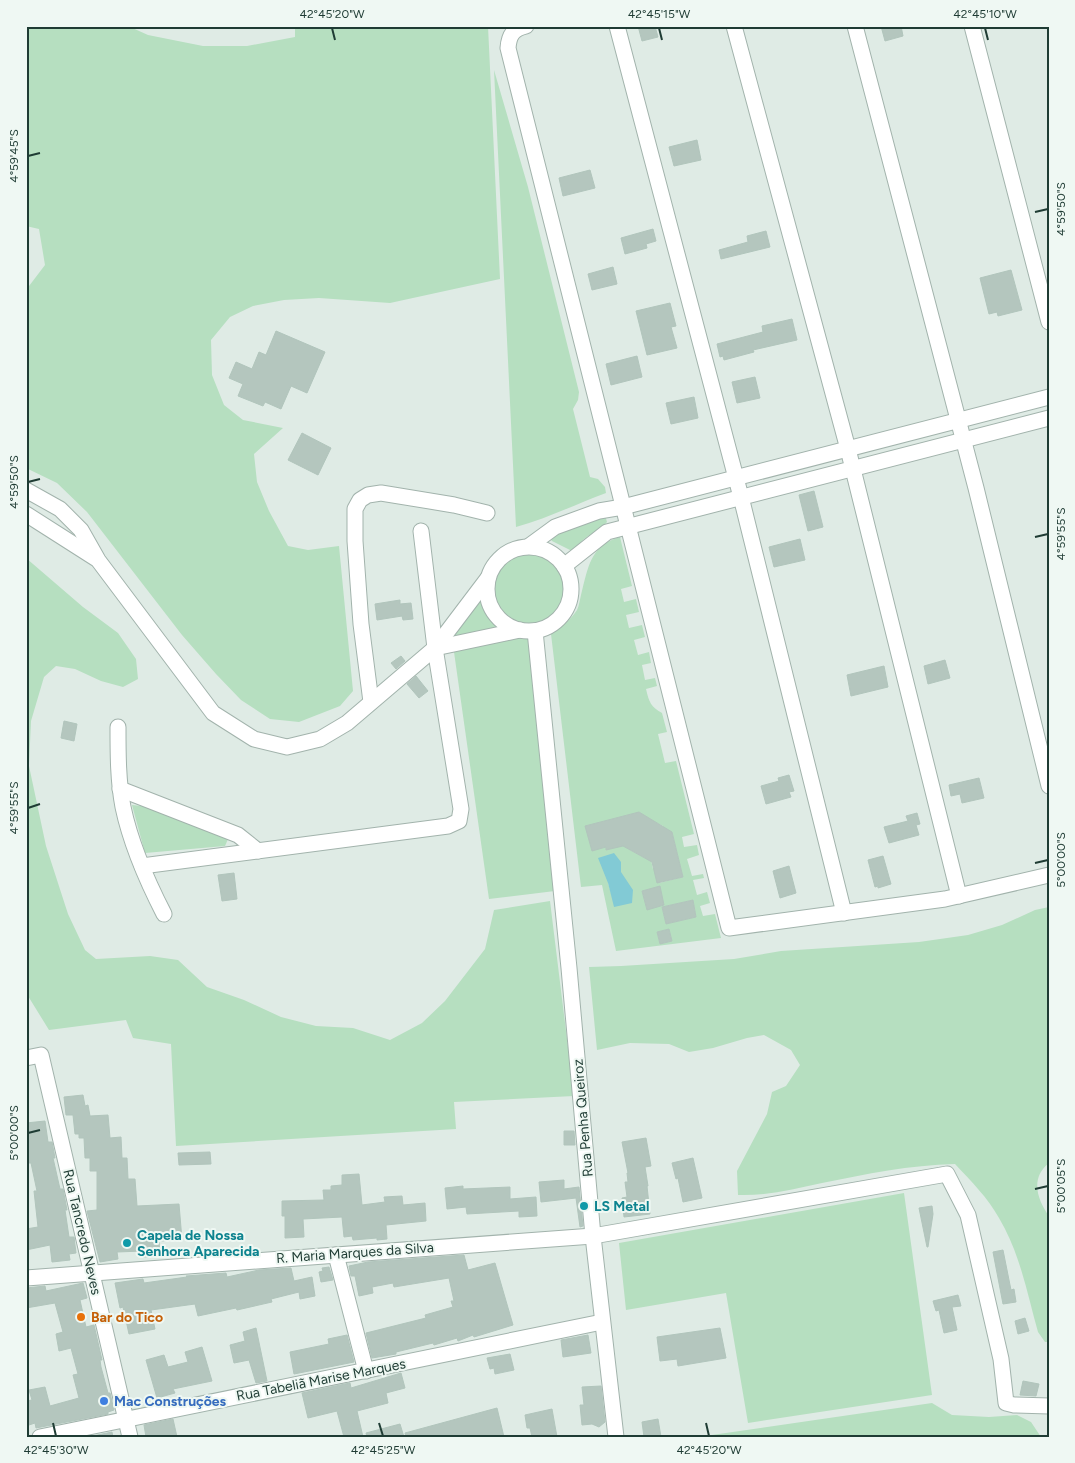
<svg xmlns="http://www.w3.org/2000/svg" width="1075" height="1463" font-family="Figtree,sans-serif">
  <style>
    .green { fill: #b6dfc0; fill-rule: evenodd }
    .water { fill: #82cad5 }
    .building { fill: #b4c6be; stroke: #b1c5bc }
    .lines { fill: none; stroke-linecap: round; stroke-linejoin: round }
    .minor-casing { stroke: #a2b3ac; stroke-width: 17 }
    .minor { stroke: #fff; stroke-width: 15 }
    .ticks { fill: none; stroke: #1f3c34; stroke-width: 2 }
    .culture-dot { fill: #0f9aa8; stroke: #eff8f3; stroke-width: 2 }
    .food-dot { fill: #e8710a; stroke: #eff8f3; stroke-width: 2 }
    .shop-dot { fill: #3f7fe0; stroke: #eff8f3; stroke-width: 2 }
    .labels { text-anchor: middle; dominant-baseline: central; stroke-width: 4; stroke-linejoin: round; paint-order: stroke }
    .street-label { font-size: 14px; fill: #1f3c34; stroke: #eff8f3 }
    .culture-label { font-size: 14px; font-weight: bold; fill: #0d838f; stroke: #eff8f3; text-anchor: start }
    .food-label { font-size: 14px; font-weight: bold; fill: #c56008; stroke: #eff8f3; text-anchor: start }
    .shop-label { font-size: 14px; font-weight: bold; fill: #366cbe; stroke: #eff8f3; text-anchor: start }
    .neatline { fill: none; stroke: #1f3c34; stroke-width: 2 }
    .ticks-label { font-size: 12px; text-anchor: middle; fill: #1f3c34 }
  </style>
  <rect width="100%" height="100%" fill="#dfebe5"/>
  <g class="green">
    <polygon points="30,26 128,26 148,35 203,46 247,46 295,37 295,26 488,26 500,279 390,303 319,298 284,300 253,306 230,317 211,340 212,375 224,405 243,420 283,428 254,454 257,482 269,511 288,546 308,550 339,546 353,691 340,706 299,722 270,719 241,700 216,674 182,635 87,512 57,483 26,468 26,290 45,265 39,229 26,226 26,30"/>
    <path d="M494 70 528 187 579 392 578 400 573 409 590 477 598 479 605 487 606 493C576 504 546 519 516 527Z"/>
    <path d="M605 515 607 522C600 531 588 534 581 542 577 546 576 548 572 551L552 541 549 537Z"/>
    <path d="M620 537 632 586 621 589 624 602 636 599 639 612 626 615 629 628 642 625 645 637 634 640 638 655 649 652 651 663 642 665 645 680 655 678 657 686 646 689C649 702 651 707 662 713L667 732 658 734 665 763 676 761 694 834 682 837 684 847 697 845 699 855 687 859 692 876 703 874 704 878 693 880 697 895 707 892 710 903 700 906 703 916 715 914 721 938 616 951 602 885 581 887 551 634C560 627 571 620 577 610 579 606 580 599 581 595 588 568 590 545 620 537ZM640 812 643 825 649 819 663 826 659 833 661 834 672 832 683 877 659 883 656 869H653L649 851 645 858 630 850 633 843 606 849V847L592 850 586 826ZM621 862 615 906 608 883ZM659 887 664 905 647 909 642 891ZM693 900 696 917 666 924 662 907ZM669 929 672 941 660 944 657 932Z"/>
    <circle cx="529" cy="589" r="37"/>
    <polygon points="26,558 83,607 118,633 136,659 138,679 123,687 101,681 75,669 56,666 44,677 31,721 29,766 46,846 68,914 85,950 96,959 150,956 178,960 207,987 244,1000 281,1017 316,1026 353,1028 390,1040 422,1023 445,1001 485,949 494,910 550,901 574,1096 454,1102 456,1129 176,1146 171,1044 133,1038 126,1020 49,1030 28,996 26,996"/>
    <polygon points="476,601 483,601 499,624 495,632 448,641"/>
    <polygon points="530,633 555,891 489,899 454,652"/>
    <polygon points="132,805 142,806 228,839 225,846 145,853"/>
    <path d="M1049 907V1163C1030 1178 1037 1199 1049 1216V1342H1045L1038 1332C1027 1293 1020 1253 999 1218 988 1198 971 1181 955 1164 910 1165 866 1174 822 1183 794 1189 767 1196 738 1195L737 1171 767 1114 772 1092 786 1086 800 1065 791 1050 764 1035 747 1038 713 1048 689 1052 669 1044 630 1043 597 1050 589 967 621 966 734 959 781 951 919 942 968 935 1002 925 1035 910Z"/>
    <polygon points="904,1193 932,1395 748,1423 726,1293 626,1310 619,1243"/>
    <polygon points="932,1403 952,1415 989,1417 1017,1415 1031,1422 1041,1437 712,1437 712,1435"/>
  </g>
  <polygon class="water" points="614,853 621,862 621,872 633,890 632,903 614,907 608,883 598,858"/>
  <g class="building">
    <polygon points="638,26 655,26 658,37 642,41"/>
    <polygon points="881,26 901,26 903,36 885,41"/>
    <polygon points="697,140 701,160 674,166 669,147"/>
    <polygon points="590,170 595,188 563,196 559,178"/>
    <polygon points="653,229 656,241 646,244 647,248 625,254 621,238"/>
    <polygon points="766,231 770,247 721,259 719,250 748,242 747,236"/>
    <polygon points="613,267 617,284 592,290 588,274"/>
    <polygon points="1011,270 1022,310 998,316 997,312 989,314 980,278"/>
    <polygon points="670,303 676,326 671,327 677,348 647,355 636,311"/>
    <polygon points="792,319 797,340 753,350 754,352 724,360 723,356 720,357 717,344 763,332 762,326"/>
    <polygon points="276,331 325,352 307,393 291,386 281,409 265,402 263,406 238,396 243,384 229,378 236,362 252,369 259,352 266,355"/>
    <polygon points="637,356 642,377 611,385 606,364"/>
    <polygon points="755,377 760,398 737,403 732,382"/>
    <polygon points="694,397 698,418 671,424 666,403"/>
    <polygon points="302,433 331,448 318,475 288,460"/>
    <polygon points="814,491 823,527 808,531 799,495"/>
    <polygon points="800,539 805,560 774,567 769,547"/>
    <polygon points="400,600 400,604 411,603 413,619 403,620 402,616 377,620 375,604"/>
    <polygon points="401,656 405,661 396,669 391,663"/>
    <polygon points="945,660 950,678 928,684 924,666"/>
    <polygon points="884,666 888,687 851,696 847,675"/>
    <polygon points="416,676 428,691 419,698 407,684"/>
    <polygon points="64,721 77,724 74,741 61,738"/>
    <polygon points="789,775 794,791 789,792 791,797 766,804 761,786 779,781 778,778"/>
    <polygon points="979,778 984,798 962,803 960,794 951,796 949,785"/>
    <polygon points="639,812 672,832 683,877 657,883 652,862 623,846 606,850 606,847 592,851 585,826"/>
    <polygon points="917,813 920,824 916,825 919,835 889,843 884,827 908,821 906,816"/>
    <polygon points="883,856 891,884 878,888 878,886 875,887 868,860"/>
    <polygon points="789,866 796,893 780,898 773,871"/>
    <polygon points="234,873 237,899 222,901 218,875"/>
    <polygon points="660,886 664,905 647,910 642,891"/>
    <polygon points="693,900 696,917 666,924 662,907"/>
    <polygon points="669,929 672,941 660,944 657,932"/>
    <polygon points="83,1095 85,1106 88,1105 90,1116 108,1115 110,1138 121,1137 122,1158 127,1158 128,1179 135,1179 137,1206 179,1204 182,1240 159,1241 160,1256 142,1257 142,1251 117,1252 118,1259 100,1262 87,1211 97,1210 97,1171 90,1171 90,1158 85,1158 84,1138 79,1138 79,1134 75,1134 73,1115 66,1115 64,1097"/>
    <polygon points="45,1121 48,1142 52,1142 55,1158 53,1158 60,1189 63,1189 67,1210 65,1210 69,1237 74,1237 76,1253 69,1254 70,1260 52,1262 50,1245 26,1250 26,1229 38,1227 34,1191 37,1191 31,1163 26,1163 26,1123"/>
    <polygon points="564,1131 574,1131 575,1145 564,1145"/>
    <polygon points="646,1138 651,1166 645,1167 648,1186 647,1186 650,1214 624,1217 622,1198 627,1197 625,1182 628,1182 627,1173 628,1173 622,1142"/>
    <polygon points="210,1152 211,1164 179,1165 178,1153"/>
    <polygon points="693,1158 702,1198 683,1202 678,1178 676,1179 672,1163"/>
    <polygon points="359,1174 362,1205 385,1202 384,1197 402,1196 403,1205 425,1203 426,1221 386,1225 387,1239 377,1240 377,1238 353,1240 352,1236 344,1237 342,1217 303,1219 304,1237 285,1238 285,1216 282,1216 282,1201 324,1200 323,1190 331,1190 331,1186 342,1185 342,1175"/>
    <polygon points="564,1180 564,1189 579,1187 583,1226 580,1227 576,1198 541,1202 539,1182"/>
    <polygon points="463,1186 463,1189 510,1187 510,1199 536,1197 537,1216 519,1217 519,1211 467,1214 466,1207 447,1209 445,1188"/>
    <polygon points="932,1206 933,1214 928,1247 927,1247 919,1208"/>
    <polygon points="1003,1250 1011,1290 1014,1289 1016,1302 1003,1304 993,1252"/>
    <polygon points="464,1255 468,1270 495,1263 513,1325 474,1337 473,1335 458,1341 457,1338 434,1345 433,1343 396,1352 396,1354 372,1358 366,1333 426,1318 425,1315 453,1307 451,1301 454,1301 449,1278 394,1287 393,1283 372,1287 373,1293 359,1296 355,1276 351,1276 349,1266 368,1262"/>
    <polygon points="329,1267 333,1280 321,1282 319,1272 323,1271 322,1268"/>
    <polygon points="291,1268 294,1281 312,1277 315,1296 300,1299 299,1292 271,1299 272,1302 237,1310 236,1308 198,1316 195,1304 151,1310 155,1329 129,1334 123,1307 120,1308 115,1283 143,1279 144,1283 187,1277 186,1276 226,1273 227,1277 259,1270"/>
    <polygon points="83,1283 87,1298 80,1300 86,1327 94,1325 102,1360 100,1360 101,1367 108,1393 110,1393 114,1410 108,1412 108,1414 36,1428 35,1423 26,1426 26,1401 32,1400 29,1390 45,1387 50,1406 79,1398 73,1375 78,1374 71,1348 59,1351 56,1334 63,1332 55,1303 26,1308 26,1288 45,1286 46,1291"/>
    <polygon points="958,1295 961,1306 952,1307 957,1330 944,1333 939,1310 936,1311 933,1301"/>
    <polygon points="1025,1318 1029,1331 1018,1334 1015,1321"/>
    <polygon points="256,1328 267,1381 256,1383 249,1360 234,1363 230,1345 245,1341 243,1332"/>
    <polygon points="720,1328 726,1358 678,1366 677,1359 660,1361 657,1337"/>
    <polygon points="347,1335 354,1362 294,1374 290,1352 329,1344 328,1339"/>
    <polygon points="588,1335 591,1353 563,1357 561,1340"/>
    <polygon points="202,1347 212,1381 173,1389 175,1393 157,1398 146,1360 164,1355 168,1367 188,1362 185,1352"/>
    <polygon points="510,1354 514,1370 495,1374 494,1368 490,1369 487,1358"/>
    <polygon points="401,1373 405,1388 386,1393 388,1403 357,1411 363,1437 344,1437 337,1411 308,1418 302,1393 350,1383 351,1388"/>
    <polygon points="1023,1381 1039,1384 1036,1396 1020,1395"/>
    <polygon points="601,1386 605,1422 599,1427 592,1424 582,1425 580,1405 584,1405 582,1387"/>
    <polygon points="497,1408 504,1437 406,1437 405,1433"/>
    <polygon points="552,1409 557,1437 532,1437 530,1428 527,1428 525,1415"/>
    <polygon points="173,1419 177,1437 146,1437 144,1425"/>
    <polygon points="658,1419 661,1437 644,1437 642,1422"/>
    <polygon points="400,1424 404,1437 367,1437 366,1433"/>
    <polygon points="112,1432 113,1437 88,1437"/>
  </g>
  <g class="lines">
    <g class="minor-casing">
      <g id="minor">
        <path d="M526 26C513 29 509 35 508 48L729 928 945 899 1049 875"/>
        <polyline points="617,26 741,497 844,913"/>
        <polyline points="734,26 848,449 959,896"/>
        <polyline points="855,26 976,488 1049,786"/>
        <polyline points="972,26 1049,322"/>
        <polyline points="26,490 60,509 81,530 98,560 213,713 254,739 287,747 320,739 347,723 435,648 488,578"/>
        <polyline points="26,514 95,558"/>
        <polyline points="529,546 555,527 599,511 623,507 1049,397"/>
        <circle cx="529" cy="589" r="42"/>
        <polyline points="564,566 607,532 1049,418"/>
        <polyline points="535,631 569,968 593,1236 616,1437"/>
        <polyline points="435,648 520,630"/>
        <polyline points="371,702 361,624 355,541 355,509 360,500 368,495 381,493 454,505 487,513"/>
        <path d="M118 727C118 754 118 781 123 807 131 845 147 881 164 914"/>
        <polyline points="120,789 238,835 258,851"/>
        <polyline points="142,866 448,826 459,821 461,809 435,648 421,531"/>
        <polyline points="26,1058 41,1055 130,1437"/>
        <polyline points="336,1255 366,1371"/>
        <polyline points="26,1278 593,1236 947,1174 968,1215 1001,1359 1006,1403 1014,1405 1049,1406"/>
        <polyline points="40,1437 602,1322"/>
      </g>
    </g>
    <use href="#minor" class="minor"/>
  </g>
  <path class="ticks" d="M332 28 335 40M659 28 662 40M985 28 988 40M28 156 40 153M1035 212 1048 209M28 482 40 479M1035 537 1048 534M28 808 40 804M1035 863 1048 860M28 1133 40 1130M1035 1189 1048 1186M53 1423 56 1436M379 1423 383 1436M706 1423 709 1436"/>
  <g class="culture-dot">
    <circle cx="584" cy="1206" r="5"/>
    <circle cx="127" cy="1243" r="5"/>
  </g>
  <circle class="food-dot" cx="81" cy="1317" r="5"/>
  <circle class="shop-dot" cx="104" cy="1401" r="5"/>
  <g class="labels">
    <g class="street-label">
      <text transform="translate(583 1118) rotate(-95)">Rua Penha Queiroz</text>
      <text transform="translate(82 1232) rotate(77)">Rua Tancredo Neves</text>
      <text transform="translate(355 1253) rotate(-4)">R. Maria Marques da Silva</text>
      <text transform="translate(321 1380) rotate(-11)">Rua Tabeliã Marise Marques</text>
    </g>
    <g class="culture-label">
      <text x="594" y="1206">LS Metal</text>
      <text x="137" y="1235">Capela de Nossa<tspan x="137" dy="16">Senhora Aparecida</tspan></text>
    </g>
    <g class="food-label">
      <text x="91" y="1317">Bar do Tico</text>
    </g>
    <g class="shop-label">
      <text x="114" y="1401">Mac Construções</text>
    </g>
  </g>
  <rect width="1075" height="1463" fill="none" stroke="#eff8f3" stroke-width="55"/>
  <rect x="28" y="28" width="1020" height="1408" class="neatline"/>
  <g class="ticks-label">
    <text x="332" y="18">42°45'20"W</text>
    <text x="659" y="18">42°45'15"W</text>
    <text x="985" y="18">42°45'10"W</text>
    <text transform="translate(14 156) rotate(-90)" y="4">4°59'45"S</text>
    <text transform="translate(1061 209) rotate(-90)" y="4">4°59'50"S</text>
    <text transform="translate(14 482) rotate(-90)" y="4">4°59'50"S</text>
    <text transform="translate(1061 534) rotate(-90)" y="4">4°59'55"S</text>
    <text transform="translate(14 808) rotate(-90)" y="4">4°59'55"S</text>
    <text transform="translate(1061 860) rotate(-90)" y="4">5°00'00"S</text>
    <text transform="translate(14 1133) rotate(-90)" y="4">5°00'00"S</text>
    <text transform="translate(1061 1186) rotate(-90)" y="4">5°00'05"S</text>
    <text x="56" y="1454">42°45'30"W</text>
    <text x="383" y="1454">42°45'25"W</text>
    <text x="709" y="1454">42°45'20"W</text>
  </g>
</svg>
